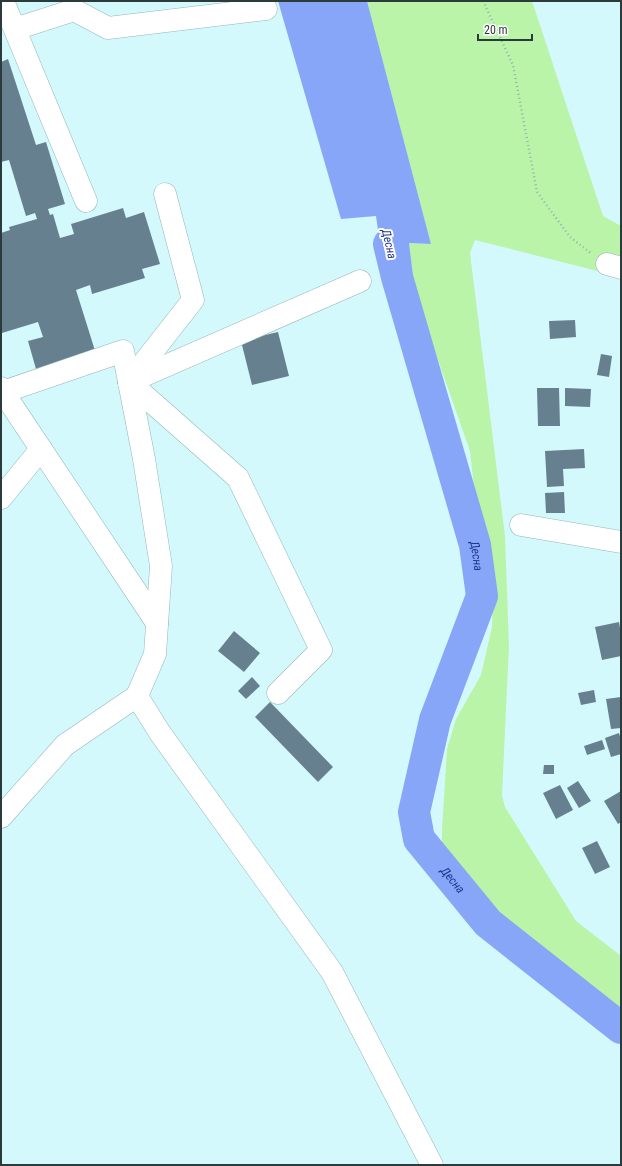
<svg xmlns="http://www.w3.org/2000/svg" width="622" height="1166" font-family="'Roboto Condensed',sans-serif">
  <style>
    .green { fill: #baf4a8 }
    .water { fill: #88a6f7 }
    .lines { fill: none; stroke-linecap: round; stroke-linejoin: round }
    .river { stroke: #88a6f7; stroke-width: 32 }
    .building { fill: #66808f }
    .minor-casing { stroke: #93b6b9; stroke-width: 23 }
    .path { stroke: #94b1b3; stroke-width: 2.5; stroke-dasharray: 1 3; stroke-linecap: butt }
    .minor { stroke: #fff; stroke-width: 22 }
    .labels { text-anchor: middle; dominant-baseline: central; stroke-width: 4; stroke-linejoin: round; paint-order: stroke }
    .water-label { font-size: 12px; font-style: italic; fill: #1f3691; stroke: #fff }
  </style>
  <rect width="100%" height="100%" fill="#d4f9fc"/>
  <polygon class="green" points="367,1 532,1 603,216 621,226 621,277 475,240 470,253 505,536 509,646 502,795 505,807 576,921 621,956 621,1035 546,983 488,923 481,917 463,891 447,862 442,847 442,830 447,749 456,719 481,675 492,627 493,594 492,579 477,514 470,451 421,312 413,275 409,243 431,244"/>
  <polygon class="water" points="278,1 367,1 431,244 409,243 413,275 387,295 376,216 341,219"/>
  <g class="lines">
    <path class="river" id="s1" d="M389 244 397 277 475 545 482 596 435 720 414 812 419 839 488 923 621 1028"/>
  </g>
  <g class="building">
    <polygon points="8,59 36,145 46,142 65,204 48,209 50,215 53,214 60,238 74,234 71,224 123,208 126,218 144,212 160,264 142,269 145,278 92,294 90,285 76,290 97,357 51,364 36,369 28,341 43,337 38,322 2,333 1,330 1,233 10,230 9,227 37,219 35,213 26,216 9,160 1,162 1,62"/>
    <polygon points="575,320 576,337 550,339 549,321"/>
    <polygon points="278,332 289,376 252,385 241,341"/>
    <polygon points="601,354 612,356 609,377 597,375"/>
    <polygon points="537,388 559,388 560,426 538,426"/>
    <polygon points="565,388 591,389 590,407 565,406"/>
    <polygon points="584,449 585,468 563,469 564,486 547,487 545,451"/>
    <polygon points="564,492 565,513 546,513 545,493"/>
    <polygon points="619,622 621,634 621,656 602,660 595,627"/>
    <polygon points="234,631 260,653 244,672 218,651"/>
    <polygon points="252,677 260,686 246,699 238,691"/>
    <polygon points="594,690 596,702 581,705 578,693"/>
    <polygon points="621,697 621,728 611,729 606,699"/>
    <polygon points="270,702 333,767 318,782 255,717"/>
    <polygon points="619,733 621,740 621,754 611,757 605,738"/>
    <polygon points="602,740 605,749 587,755 584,746"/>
    <polygon points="544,765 554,765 554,774 543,774"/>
    <polygon points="578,781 591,801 579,808 567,788"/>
    <polygon points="560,785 573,810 556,819 543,793"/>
    <polygon points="621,791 621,822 618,824 604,801"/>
    <polygon points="597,841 610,867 595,874 582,848"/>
  </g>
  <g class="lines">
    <g class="minor-casing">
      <g id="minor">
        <polyline points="3,1 86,201"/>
        <polyline points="15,29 74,10 108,28 266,9"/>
        <polyline points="607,264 621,268"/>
        <polyline points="131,379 193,300 165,194"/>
        <polyline points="129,382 238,478 321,650 278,693"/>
        <polyline points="129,382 360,281"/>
        <polyline points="1,388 3,392 123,351 144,459 161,566 155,654 137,696 160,733 332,972 432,1165"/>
        <polyline points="1,391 3,392 157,623"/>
        <polyline points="1,498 41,449"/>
        <polyline points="521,525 621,542"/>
        <polyline points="1,817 65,745 137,696"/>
      </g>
    </g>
    <polyline class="path" points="483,1 513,65 537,192 570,237 592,254"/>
    <use href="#minor" class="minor"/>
  </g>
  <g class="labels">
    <g class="water-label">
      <text transform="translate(389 244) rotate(77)">Десна</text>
      <text stroke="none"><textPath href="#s1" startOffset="324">Десна</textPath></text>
      <text stroke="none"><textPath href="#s1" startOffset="672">Десна</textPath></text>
    </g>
  </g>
  <rect width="622" height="1166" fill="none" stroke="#2b3a3b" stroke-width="4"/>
  <path d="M478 34v6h54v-6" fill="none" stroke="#2b3a3b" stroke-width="2"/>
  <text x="484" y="34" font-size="12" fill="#2b3a3b" stroke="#ffffff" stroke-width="3" paint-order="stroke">20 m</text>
</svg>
